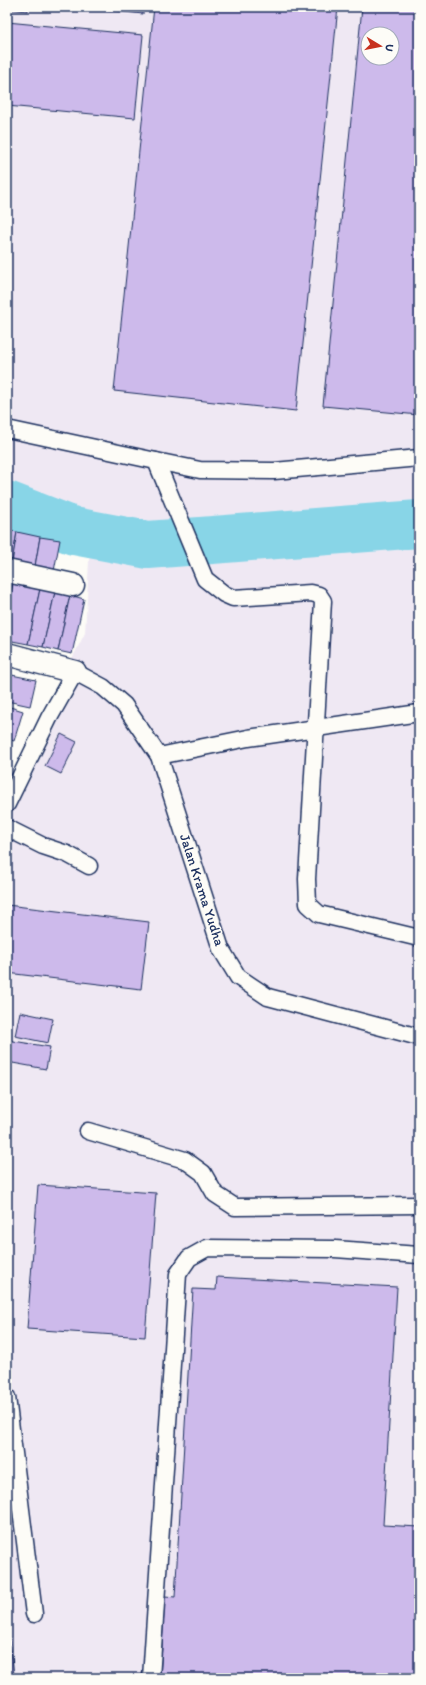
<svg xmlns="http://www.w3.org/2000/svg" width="426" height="1685" font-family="Itim,sans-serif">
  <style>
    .built { fill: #efe8f3; fill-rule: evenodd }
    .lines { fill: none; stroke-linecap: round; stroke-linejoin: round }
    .river { stroke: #88d5e7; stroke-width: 48 }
    .building { fill: #cdbaeb; stroke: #1b2f5e; fill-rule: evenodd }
    .service-casing { stroke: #1b2f5e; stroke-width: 19 }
    .minor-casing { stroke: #1b2f5e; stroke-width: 25 }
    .service { stroke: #fdfcf7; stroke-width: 16 }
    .minor { stroke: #fdfcf7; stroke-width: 22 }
    .labels { text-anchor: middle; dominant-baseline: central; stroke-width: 3; stroke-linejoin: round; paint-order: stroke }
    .street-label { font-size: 14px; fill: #1b2f5e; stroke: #fdfcf7 }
  </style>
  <rect width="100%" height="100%" fill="#fdfcf7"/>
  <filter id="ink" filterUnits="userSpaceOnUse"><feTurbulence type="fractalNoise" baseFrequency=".025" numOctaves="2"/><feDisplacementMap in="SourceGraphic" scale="8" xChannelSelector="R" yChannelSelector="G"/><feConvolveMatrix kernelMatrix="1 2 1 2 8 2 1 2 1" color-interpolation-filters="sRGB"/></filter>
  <g filter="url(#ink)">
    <path class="built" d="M7 7H419V1678H7V787L85 633 90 543 7 509ZM368 34H392V58H368Z"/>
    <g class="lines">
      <polyline class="river" points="7,505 74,531 148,545 419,524"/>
    </g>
    <g class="building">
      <polygon points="7,7 28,7 28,11 7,9"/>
      <polygon points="78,7 144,7 143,14"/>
      <polygon points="154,7 338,7 296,411 114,391"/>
      <path d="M362 7H419V415L323 406ZM368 34H392V58H368Z"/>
      <polygon points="7,22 143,35 135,118 7,106"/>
      <polygon points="7,530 17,532 11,568 7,568"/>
      <polygon points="17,532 40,537 34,572 11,568"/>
      <polygon points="40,537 60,540 53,576 34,572"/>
      <polygon points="7,582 13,583 7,613"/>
      <polygon points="13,583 40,589 28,644 7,640 7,613"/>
      <polygon points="40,589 55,592 43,647 28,644"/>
      <polygon points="55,592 70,595 58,651 43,647"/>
      <polygon points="70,595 84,599 72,654 58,651"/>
      <polygon points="7,674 36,680 30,706 7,701"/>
      <polygon points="7,706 23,711 14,741 7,739"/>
      <polygon points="61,734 77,742 61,774 45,766"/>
      <polygon points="7,905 149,922 141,989 7,973"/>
      <polygon points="20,1012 53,1019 48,1043 15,1036"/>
      <polygon points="7,1040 50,1047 46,1069 7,1062"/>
      <polygon points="38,1185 156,1193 145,1337 27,1329"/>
      <polygon points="217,1277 397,1287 383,1525 419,1527 419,1678 160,1678 165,1596 175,1597 193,1289 216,1290"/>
      <polygon points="7,1631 9,1631 14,1675 7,1675"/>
    </g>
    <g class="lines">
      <g class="service-casing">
        <g id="service">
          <polyline points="7,429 156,461 205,579 224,594 233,598 311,593 319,595 323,601 307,879 308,904 319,914 419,938"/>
          <polyline points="156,461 200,470 274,471 419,458"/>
          <polyline points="159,756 248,738 419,713"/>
          <polyline points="7,804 49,718 75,672 103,687 124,705 159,756 221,949 238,977 268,997 419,1037"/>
          <polyline points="7,828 43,846 67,854 89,866"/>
          <polyline points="88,1131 185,1160 203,1173 215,1194 235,1207 419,1205"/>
          <polyline points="7,1397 34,1614"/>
          <polyline points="151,1678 178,1274 189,1258 207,1248 335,1249 419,1255"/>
        </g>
      </g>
      <g class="minor-casing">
        <g id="minor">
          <polyline points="7,571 73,585"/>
          <polyline points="7,654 75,672"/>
        </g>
      </g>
      <use href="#service" class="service"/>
      <use href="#minor" class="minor"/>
    </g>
  </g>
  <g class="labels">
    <g class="street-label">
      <text transform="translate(202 890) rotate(72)">Jalan Krama Yudha</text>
    </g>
  </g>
  <rect width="426" height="1685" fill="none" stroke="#fdfcf7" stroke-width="24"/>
  <rect x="12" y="12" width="402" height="1661" fill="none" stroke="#1b2f5e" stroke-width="1.5" filter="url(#ink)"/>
  <g transform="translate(380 46) rotate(100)"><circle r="19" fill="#fdfcf7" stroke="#a3aaba"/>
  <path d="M0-3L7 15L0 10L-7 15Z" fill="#c8321e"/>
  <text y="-6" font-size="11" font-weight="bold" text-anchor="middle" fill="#1b2f5e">U</text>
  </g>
</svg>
